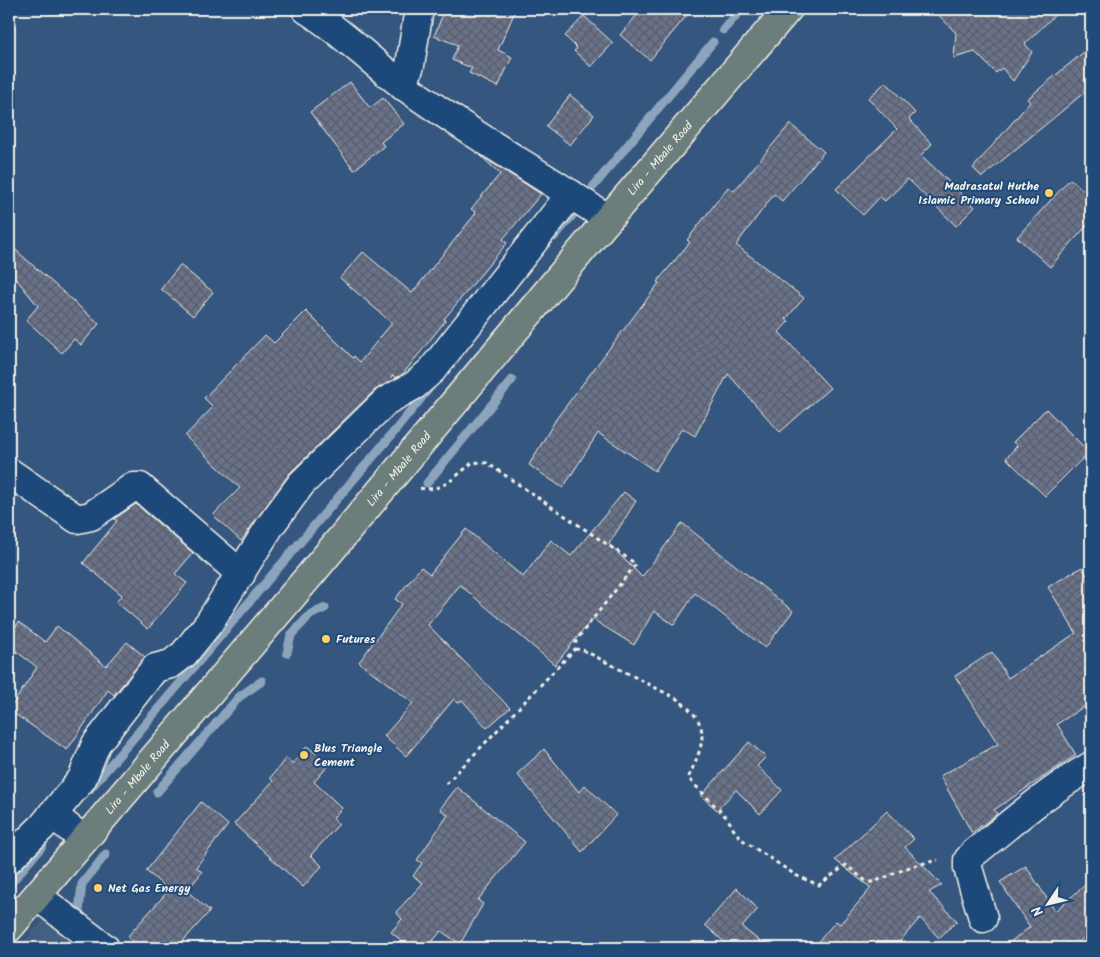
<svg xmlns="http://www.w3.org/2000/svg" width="1100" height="957" font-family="Kalam,sans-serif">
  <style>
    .built { fill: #455e82 }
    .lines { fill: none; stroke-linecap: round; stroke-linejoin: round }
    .stream { stroke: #8ca5bd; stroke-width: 9 }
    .building { fill: url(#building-cross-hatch); stroke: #f4f1e8 }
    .minor-casing { stroke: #f4f1e8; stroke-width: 31 }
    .major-casing { stroke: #f4f1e8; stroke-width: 31 }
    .path { stroke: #f4f1e8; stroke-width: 3; stroke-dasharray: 4 4; stroke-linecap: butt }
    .minor { stroke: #1f4a7a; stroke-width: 28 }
    .major { stroke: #6c7e7c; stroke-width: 28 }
    .poi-dot { fill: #ffd166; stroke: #1f4a7a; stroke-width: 2 }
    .labels { text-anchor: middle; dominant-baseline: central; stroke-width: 4; stroke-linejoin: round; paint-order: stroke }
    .street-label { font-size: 12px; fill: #f4f1e8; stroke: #1f4a7a }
    .poi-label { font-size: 12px; font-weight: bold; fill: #f4f1e8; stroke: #1f4a7a; text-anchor: start }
  </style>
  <defs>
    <pattern id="building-cross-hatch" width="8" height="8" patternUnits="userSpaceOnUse" patternTransform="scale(1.25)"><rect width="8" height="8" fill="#69728a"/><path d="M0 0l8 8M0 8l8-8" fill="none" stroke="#595d68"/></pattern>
  </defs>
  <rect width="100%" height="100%" fill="#35567f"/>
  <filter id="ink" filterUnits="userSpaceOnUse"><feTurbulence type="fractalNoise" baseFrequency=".02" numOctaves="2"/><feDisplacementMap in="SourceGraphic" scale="10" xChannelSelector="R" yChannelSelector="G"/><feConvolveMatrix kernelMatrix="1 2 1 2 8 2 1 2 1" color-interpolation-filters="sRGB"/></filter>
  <g filter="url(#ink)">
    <polygon class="built" points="43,920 80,948 19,948"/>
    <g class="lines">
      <g class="stream">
        <polyline points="723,30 742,9"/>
        <polyline points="593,187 713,42"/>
        <polyline points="554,237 576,211"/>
        <polyline points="427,483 512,380"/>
        <polyline points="287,653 291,635 310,615 325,608"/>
        <polyline points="89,790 394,432 431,386"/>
        <polyline points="157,792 239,697 262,681"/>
        <polyline points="9,885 43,845"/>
        <polyline points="79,911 82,884 106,854"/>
      </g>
    </g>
    <g class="building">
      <polygon points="445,9 516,9 498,50 512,57 498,87 469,73 472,68 452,60 458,45 434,36"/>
      <polygon points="642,9 692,9 650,60 620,35"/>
      <polygon points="933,9 1061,9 1025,44 1032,52 1013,81 1002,68 996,73 975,52 954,58 956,33"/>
      <polygon points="584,16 613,43 591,67 574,51 577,48 565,36"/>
      <polygon points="1091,46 1091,87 982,177 973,168 1030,102 1027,99"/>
      <polygon points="350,82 370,108 383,98 404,124 381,142 384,146 354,170 310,112"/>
      <polygon points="886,82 915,113 909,119 932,144 921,155 975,207 956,226 908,179 885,201 880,197 863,215 836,189 897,129 868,98"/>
      <polygon points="570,95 594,115 570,145 546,126"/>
      <polygon points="790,124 824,152 782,201 774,194 736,245 804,298 786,319 789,321 779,332 830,388 780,432 728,374 695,436 682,428 655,471 598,433 563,488 529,465 556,419 659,283 657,282 690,242 687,240 728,187 734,191"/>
      <polygon points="480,155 541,194 503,239 507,243 444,319 446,320 403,374 396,378 393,375 387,383 375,390 290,473 241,541 213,515 240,488 185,436 213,407 204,398 265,335 274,343 306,311 353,358 354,356 360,362 392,323 340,278 363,252 412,293 476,213 471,209 500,174"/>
      <polygon points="1070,179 1091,197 1091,221 1050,267 1017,237"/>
      <polygon points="9,244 99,324 81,345 74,339 62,353 26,320 38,306 9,270"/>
      <polygon points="180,265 213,292 193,316 161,289"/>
      <polygon points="1046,409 1089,452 1045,496 1006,458 1017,446 1013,442"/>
      <polygon points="624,492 636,501 609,544 642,577 682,523 793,611 765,648 695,593 674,625 654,611 634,645 592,619 555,665 460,585 428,625 510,708 487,728 462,700 458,703 454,699 406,756 384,736 413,703 359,662 402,604 395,599 421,567 430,574 466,529 523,577 551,540 571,556"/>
      <polygon points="136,504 193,553 175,574 187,583 148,629 116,602 122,595 83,563 117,521 114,519"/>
      <polygon points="1082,567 1091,582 1091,702 1057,724 1076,755 994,810 997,814 972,833 940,776 998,744 955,676 992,652 1008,678 1076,633 1048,587"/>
      <polygon points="19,622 45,642 57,626 106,666 127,642 145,657 114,695 108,690 67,750 9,710 37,667 9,646 9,636"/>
      <polygon points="749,742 766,757 757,766 782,790 760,814 736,790 717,810 701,796"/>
      <polygon points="307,746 329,765 314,782 342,808 333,818 339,824 311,855 322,866 303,887 234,824 273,781 270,778 286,758 292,764"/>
      <polygon points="544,749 579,792 585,785 616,815 582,852 517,774"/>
      <polygon points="457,787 525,842 478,900 483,904 460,944 441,931 427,948 410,948 391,932 402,919 396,912 423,883 413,876 422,863 417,860 448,815 440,809"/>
      <polygon points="201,802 228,825 196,867 202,872 187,891 210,911 177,948 140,948 127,937 169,890 146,871"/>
      <polygon points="887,811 914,839 905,847 942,885 929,892 957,921 939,938 920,918 894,948 813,948 836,921 840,924 871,888 835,860"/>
      <polygon points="1026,866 1055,911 1091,880 1091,931 1072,948 1002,948 1030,927 1000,882"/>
      <polygon points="737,888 758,909 742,927 768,948 731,948 705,925"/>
    </g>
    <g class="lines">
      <g class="minor-casing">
        <g id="minor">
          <path d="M306 9C340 30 371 62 404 86 470 134 541 173 608 219"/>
          <polyline points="403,86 410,65 419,9"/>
          <polyline points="9,472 77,519 91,516 133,487 140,487 241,574"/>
          <polyline points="52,814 84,840"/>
          <polyline points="9,859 42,827 82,779 96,744 155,668 171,664 184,654 209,623 270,526 301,484 386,401 415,385 432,370 571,194"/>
          <polyline points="37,896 105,948"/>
          <path d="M983 918 968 868V860L973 854C1011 823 1049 790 1091 766"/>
        </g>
      </g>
      <g class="major-casing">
        <g id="major">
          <path id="s1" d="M9 928 311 574 608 219 788 9"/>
        </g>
      </g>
      <g class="path">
        <path d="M420 488C442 493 457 475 473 462L487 463 636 564 581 634 576 641 575 649 444 786"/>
        <path d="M575 649 583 650 677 699C712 724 705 742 688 778L728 819 735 832 744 841 797 876 819 885 846 865 867 882H874L912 866 938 860"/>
      </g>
      <use href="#minor" class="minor"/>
      <use href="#major" class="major"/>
    </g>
  </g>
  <g class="poi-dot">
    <circle cx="1049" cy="193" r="5"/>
    <circle cx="326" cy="639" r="5"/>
    <circle cx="304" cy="755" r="5"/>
    <circle cx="98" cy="888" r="5"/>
  </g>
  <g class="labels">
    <g class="street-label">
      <text stroke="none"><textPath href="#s1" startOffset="1008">Lira - Mbale Road</textPath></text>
      <text stroke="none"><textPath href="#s1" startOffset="602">Lira - Mbale Road</textPath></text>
      <text stroke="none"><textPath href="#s1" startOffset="198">Lira - Mbale Road</textPath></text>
    </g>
    <g class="poi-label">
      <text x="1039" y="186" text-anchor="end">Madrasatul Huthe<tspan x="1039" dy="14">Islamic Primary School</tspan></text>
      <text x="336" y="639">Futures</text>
      <text x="314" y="748">Blus Triangle<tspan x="314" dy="14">Cement</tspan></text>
      <text x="108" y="888">Net Gas Energy</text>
    </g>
  </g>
  <rect width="1100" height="957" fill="none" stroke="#1f4a7a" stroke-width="30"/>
  <rect x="15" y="15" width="1070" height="927" fill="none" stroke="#f4f1e8" stroke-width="2" filter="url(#ink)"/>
  <g transform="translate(1048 904) rotate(235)" stroke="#1f4a7a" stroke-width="4" paint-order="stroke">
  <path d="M0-4L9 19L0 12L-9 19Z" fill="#f4f1e8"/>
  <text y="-8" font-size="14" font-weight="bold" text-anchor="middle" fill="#f4f1e8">N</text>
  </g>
</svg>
